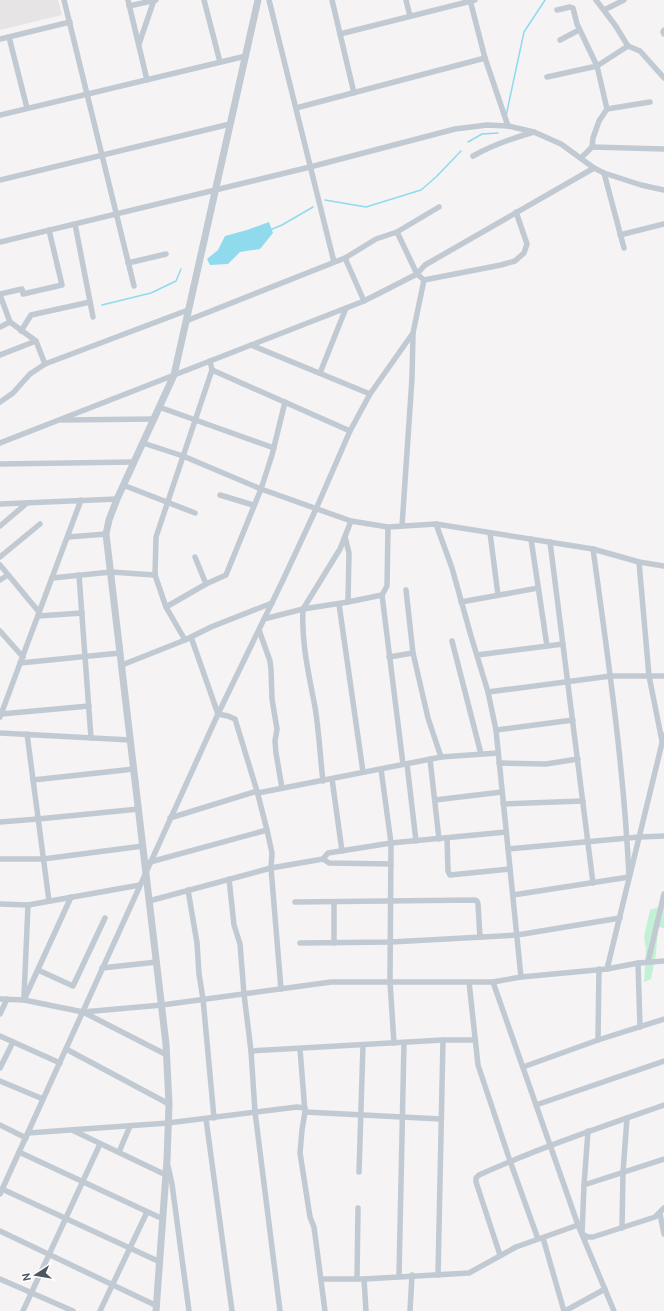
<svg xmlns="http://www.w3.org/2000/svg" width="664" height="1311" font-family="Cabin,sans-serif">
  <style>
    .education { fill: #e6e4e5 }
    .green { fill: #c3f1d5 }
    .water { fill: #90daee }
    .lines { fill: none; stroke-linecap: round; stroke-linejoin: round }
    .stream { stroke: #90daee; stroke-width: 1.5 }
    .minor { stroke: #c1cad2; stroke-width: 5.5 }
    .tertiary { stroke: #c1cad2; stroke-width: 7 }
  </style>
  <rect width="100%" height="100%" fill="#f5f3f3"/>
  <polygon class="education" points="0,0 58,0 62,15 0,30"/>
  <polygon class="green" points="664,905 664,928 658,927 656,954 651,979 644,982 646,949 644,937 650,910"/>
  <polygon class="water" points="269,222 273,233 260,249 240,252 228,264 210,265 207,259 218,250 225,236 247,230"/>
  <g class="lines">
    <g class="stream">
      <polyline points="506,116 524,32 545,0"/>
      <polyline points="468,142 482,134 498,133"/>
      <polyline points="325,200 366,207 421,190 436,177 461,151"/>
      <polyline points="270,230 282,225 313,207"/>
      <polyline points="102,305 151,293 176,281 181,269"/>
    </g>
    <g class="minor">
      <polyline points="64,0 134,286"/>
      <polyline points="128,0 147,80"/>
      <polyline points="204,0 220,62"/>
      <polyline points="269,0 334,262"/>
      <polyline points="332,0 354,93"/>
      <polyline points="406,0 410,16"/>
      <polyline points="470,0 485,58 508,126"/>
      <polyline points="596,0 615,25 628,46 640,51 664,78"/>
      <polyline points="129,6 156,0"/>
      <polyline points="604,10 624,0"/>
      <polyline points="664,30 663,32 664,34"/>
      <polyline points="340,34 475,0"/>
      <polyline points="9,37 27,108"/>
      <polyline points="0,39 70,22"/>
      <polyline points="560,40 579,30"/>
      <polyline points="139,44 154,0"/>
      <polyline points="547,77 597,66 577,24 573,8 570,7 557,10"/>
      <polyline points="296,108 485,58"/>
      <polyline points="607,109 650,102"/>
      <polyline points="0,115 246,56"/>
      <polyline points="592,147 664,149"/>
      <path d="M473 156C492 145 513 138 534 132"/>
      <polyline points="581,158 592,147 593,138 599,121 607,109 597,66 628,46"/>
      <polyline points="604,173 624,248"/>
      <polyline points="0,180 230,124"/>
      <polyline points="75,224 93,317"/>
      <polyline points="620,235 664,224"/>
      <polyline points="0,242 310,167 455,129 487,125 508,126 534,132 561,144 594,168 604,173 641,185 664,190"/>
      <polyline points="345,258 376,239 397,232"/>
      <polyline points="128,263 166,254"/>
      <polyline points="424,280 501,265 515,261 524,253 527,244 516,212"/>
      <polyline points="0,294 22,289 23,294 62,285 49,230"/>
      <polyline points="0,295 10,322"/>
      <polyline points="186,321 345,258 364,301"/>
      <polyline points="0,327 10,322 36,341 45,364"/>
      <polyline points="21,331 31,315 90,302"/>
      <polyline points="251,345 370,394"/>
      <polyline points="0,355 36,341"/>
      <polyline points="212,370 350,431"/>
      <polyline points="320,373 346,308"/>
      <polyline points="0,402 13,393 30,374 45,364 188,310"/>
      <polyline points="159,407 274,448"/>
      <polyline points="62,420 154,419"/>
      <polyline points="0,443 364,301 417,274 425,265 594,168"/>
      <polyline points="143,443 183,456 261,489 351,521 388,527 436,524 593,549 639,562 664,566"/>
      <polyline points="0,464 133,462"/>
      <polyline points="123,485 195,513"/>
      <polyline points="220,495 253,505"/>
      <polyline points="0,504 117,499"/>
      <polyline points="436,524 452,568 471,636 488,692 496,730 521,977"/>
      <polyline points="0,526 27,503"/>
      <polyline points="402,526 412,378 413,334"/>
      <polyline points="388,527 387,586 382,595 403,764"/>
      <polyline points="490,533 498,595"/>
      <polyline points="68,537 106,534"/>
      <polyline points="345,537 349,553 348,602"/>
      <polyline points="531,539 547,646"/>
      <polyline points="550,542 593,883"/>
      <polyline points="0,557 40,524"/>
      <polyline points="195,557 206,584"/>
      <polyline points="639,562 649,676 662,741"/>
      <polyline points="0,565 39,612"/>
      <polyline points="79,575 91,738"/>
      <polyline points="52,578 111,572 155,575"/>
      <polyline points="0,580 8,575"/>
      <polyline points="406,590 413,653 428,718 441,757"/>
      <polyline points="461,602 538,588"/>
      <polyline points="339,604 363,772"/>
      <polyline points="166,607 206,584 226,575 261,489 272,455 285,402"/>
      <polyline points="38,616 82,613"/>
      <polyline points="264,619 303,609 348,602 382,595"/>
      <polyline points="259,630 270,661 271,669 272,699 277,729 275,741 276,753 282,788"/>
      <polyline points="0,631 23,657"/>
      <polyline points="191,637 218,714 228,716 235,719 257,791 267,830 272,853 271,868 281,989"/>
      <polyline points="185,640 166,607 155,575 156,537 212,370 210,361"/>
      <polyline points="452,641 481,754"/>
      <polyline points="477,655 563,644"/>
      <polyline points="389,657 413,653"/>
      <polyline points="20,663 120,653"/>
      <polyline points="122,665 185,640 211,627 272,603"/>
      <polyline points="488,692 611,676 664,676"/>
      <polyline points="1,714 89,706"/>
      <polyline points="0,717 81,500"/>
      <polyline points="496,730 573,720"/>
      <polyline points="0,733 130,740"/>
      <polyline points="27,734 49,901"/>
      <polyline points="430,759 439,839"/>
      <polyline points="499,763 546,764 578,759"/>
      <polyline points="407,764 416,841"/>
      <polyline points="381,769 391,843 390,982 394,1043"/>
      <polyline points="332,779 342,851"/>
      <polyline points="33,780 134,769"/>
      <path d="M323 781C320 756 319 731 315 707 309 675 301 642 303 609L340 549 351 521"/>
      <polyline points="258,793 441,757 498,753"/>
      <polyline points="435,800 502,792"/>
      <polyline points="503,804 583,801"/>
      <polyline points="170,818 257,791"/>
      <polyline points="0,822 38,819 139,809"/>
      <polyline points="447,838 448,871 450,875 510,869"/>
      <polyline points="508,849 639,837 664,836"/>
      <polyline points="0,859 43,859 143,846"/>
      <polyline points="323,859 328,853 391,843 506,832"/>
      <polyline points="150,862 267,830"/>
      <polyline points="229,879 234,925 240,944 244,994 251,1051 255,1112 280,1311"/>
      <polyline points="188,890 197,943 199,974 203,999 214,1118"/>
      <path d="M513 895 629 877C624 767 608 658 593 549"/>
      <polyline points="149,901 271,868 323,859 329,863 391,864"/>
      <polyline points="295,902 475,900 477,901 478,904 480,937"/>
      <polyline points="334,902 334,943"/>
      <polyline points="0,904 28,905 140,885"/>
      <polyline points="300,943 391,942 517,935 620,918"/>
      <polyline points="648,962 664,894"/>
      <polyline points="638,963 640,1027"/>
      <polyline points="102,968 157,962"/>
      <polyline points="607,969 664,735"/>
      <polyline points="38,970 73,986 105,918"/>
      <polyline points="469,982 478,1065 510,1161 538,1239"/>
      <polyline points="493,982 578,1225 614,1311"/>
      <polyline points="24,996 28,905"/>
      <polyline points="0,999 24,1000 83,1012 167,1055"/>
      <polyline points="24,1000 71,897"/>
      <polyline points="83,1012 162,1005 331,982 493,982 521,977 607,969 638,963 664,961"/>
      <polyline points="0,1014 7,999"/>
      <polyline points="0,1036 60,1063"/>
      <polyline points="598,1040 599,969"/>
      <polyline points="66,1049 169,1104"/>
      <polyline points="300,1049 305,1112 302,1130 300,1153 310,1217 314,1227 325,1311"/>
      <polyline points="251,1051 443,1040 475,1040"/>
      <polyline points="523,1067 598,1040 664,1019"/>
      <polyline points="0,1068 13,1042"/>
      <polyline points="0,1081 43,1099"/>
      <polyline points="536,1105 664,1061"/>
      <polyline points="305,1112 441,1119"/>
      <polyline points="206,1119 232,1311"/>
      <polyline points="0,1125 26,1138"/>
      <polyline points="72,1130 166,1175"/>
      <polyline points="588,1131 584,1185 582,1234 588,1237 593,1237 655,1217 664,1208"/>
      <polyline points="28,1133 168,1123 297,1107 305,1108"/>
      <polyline points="19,1152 163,1219"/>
      <polyline points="119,1152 130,1126"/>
      <polyline points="168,1166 172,1184 189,1311"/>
      <polyline points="359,1172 363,1045"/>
      <polyline points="584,1185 664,1159"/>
      <polyline points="2,1189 160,1262"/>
      <polyline points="0,1194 218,714 283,580 316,509 350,431 370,394 413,333 424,280 417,274 397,232 439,207"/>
      <polyline points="660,1214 664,1234"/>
      <polyline points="622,1228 623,1172 627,1118"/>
      <polyline points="0,1231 157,1306"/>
      <polyline points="543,1238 564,1311"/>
      <path d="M500 1255 476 1182V1178L479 1175C539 1148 601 1127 664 1105"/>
      <polyline points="438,1275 443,1040"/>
      <polyline points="399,1276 404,1043"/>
      <polyline points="0,1279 73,1311"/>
      <polyline points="321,1279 364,1279 469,1273 516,1247 578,1225"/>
      <polyline points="357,1279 358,1208"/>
      <polyline points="364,1279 366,1311"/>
      <polyline points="23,1311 100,1144"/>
      <polyline points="100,1311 147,1212"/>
      <polyline points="410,1311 412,1275"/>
      <polyline points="565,1311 605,1289"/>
    </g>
    <polyline class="tertiary" points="156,1311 167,1160 169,1104 166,1044 106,534 109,520 117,499 174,375 258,0"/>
  </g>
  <g transform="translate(36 1275) rotate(258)" stroke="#ffffff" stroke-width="3" paint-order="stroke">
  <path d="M0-3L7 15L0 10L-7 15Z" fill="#4a5661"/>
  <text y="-6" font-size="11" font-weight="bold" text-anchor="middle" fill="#4a5661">N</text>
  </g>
</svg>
